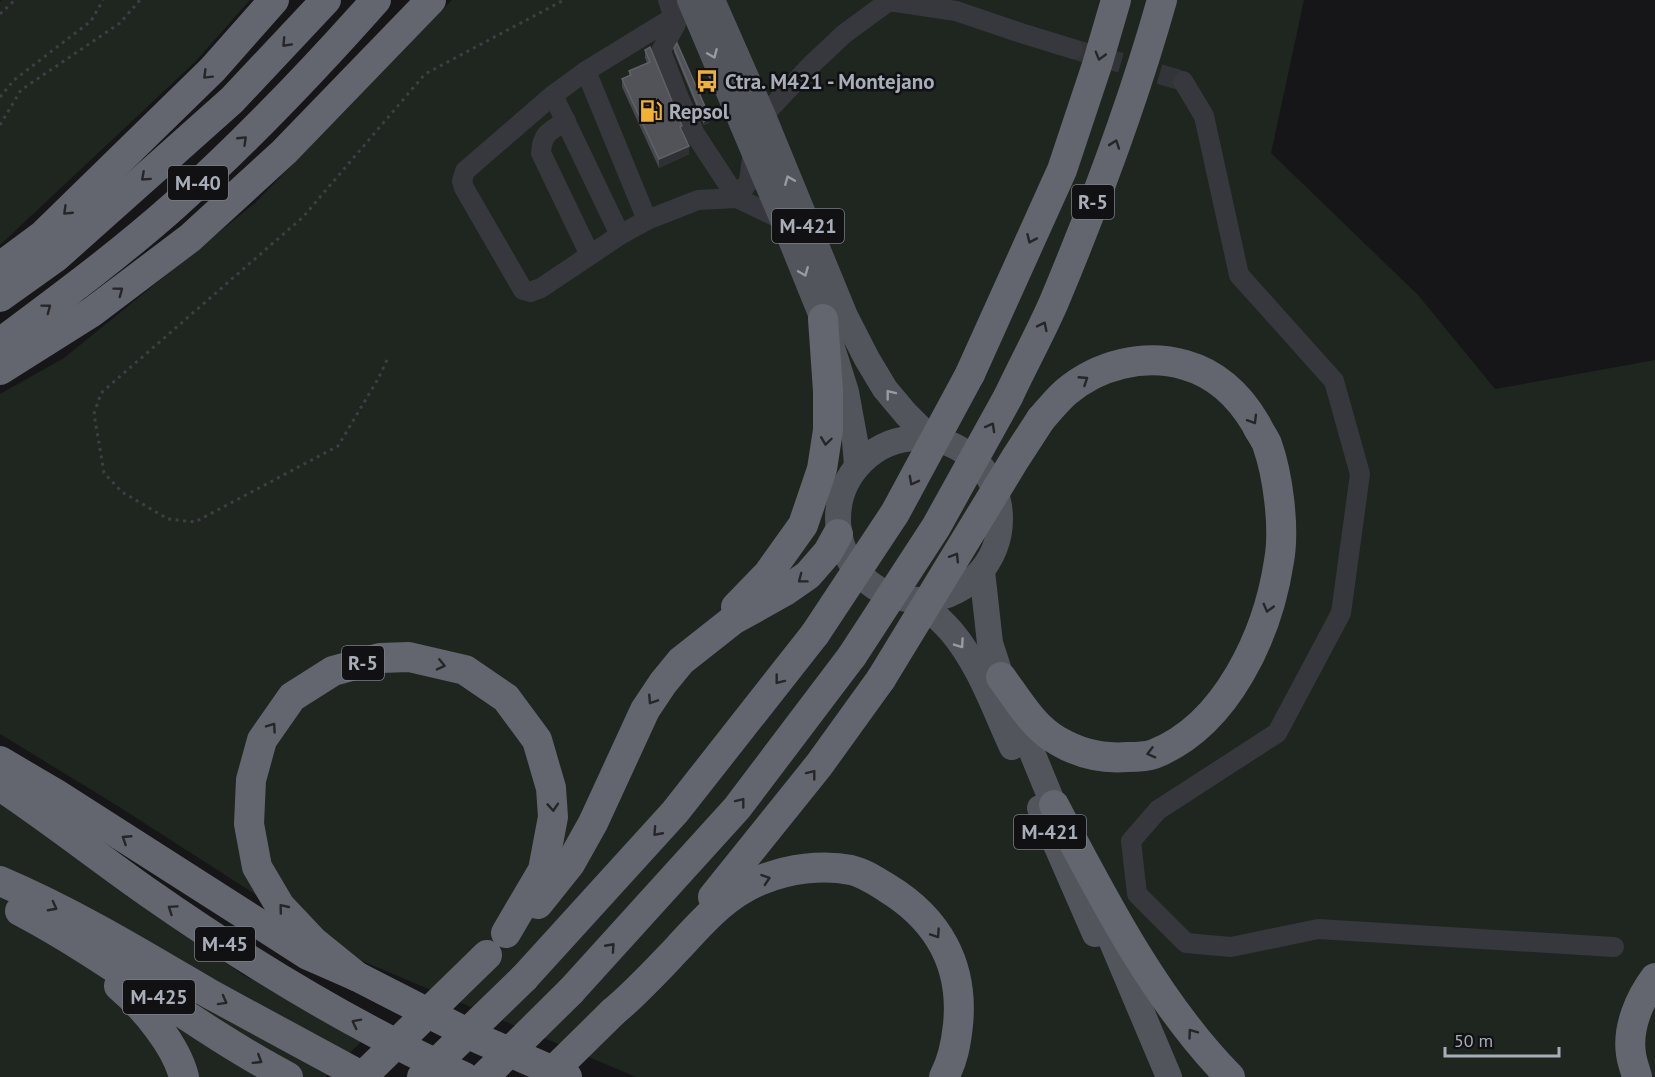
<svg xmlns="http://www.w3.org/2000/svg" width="1655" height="1077" font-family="'PT Sans',sans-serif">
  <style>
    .green { fill: #1e261f }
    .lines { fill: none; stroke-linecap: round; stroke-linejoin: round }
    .minor-tunnel { stroke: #333438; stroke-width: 20; stroke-dasharray: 20 10; stroke-linecap: butt }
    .path { stroke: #3d3f44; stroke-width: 3; stroke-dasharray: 3 4.5; stroke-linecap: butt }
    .minor { stroke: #37383d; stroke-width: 20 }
    .major { stroke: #53555c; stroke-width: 26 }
    .highway { stroke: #63666e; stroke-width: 30 }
    .highway-bridge { stroke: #63666e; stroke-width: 30 }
    .wall { fill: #47494d }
    .shaded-wall { fill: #2f3033 }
    .building { fill: #525359; stroke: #5f6168; stroke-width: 1.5 }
    .oneway { stroke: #26262a }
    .oneway2 { stroke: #979ba6 }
    .labels { text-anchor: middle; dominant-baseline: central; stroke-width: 5; stroke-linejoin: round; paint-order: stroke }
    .shield { fill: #111113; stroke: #7b7e86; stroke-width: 1.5 }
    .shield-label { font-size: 20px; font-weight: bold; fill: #a8adb8 }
    .poi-label { font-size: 21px; font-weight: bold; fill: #a8adb8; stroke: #111113; text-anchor: start }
  </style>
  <rect width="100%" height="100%" fill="#161618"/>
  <g class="green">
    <polygon points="2,0 250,0 195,62 0,245 0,2"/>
    <polygon points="452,0 1304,0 1271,153 1418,295 1495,389 1655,360 1655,1077 636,1077 353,957 113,803 0,734 0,394 64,358 255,203"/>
    <polygon points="0,804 65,848 243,975 366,1037 325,1077 0,1077"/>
  </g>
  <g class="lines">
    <polyline class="minor-tunnel" points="1073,49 1183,81"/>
    <g class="path">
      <polyline points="0,14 15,0"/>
      <polyline points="0,97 14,80 91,21 103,0"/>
      <polyline points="0,125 21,90 120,23 140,0"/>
      <polyline points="387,360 378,379 338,446 195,522 168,519 122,492 104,473 94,414 101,393 303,217 425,74 564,0"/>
    </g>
    <g class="minor">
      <polyline points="668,0 676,24 661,51 679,98 695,134 737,198"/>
      <polyline points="674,17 586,71 553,95 465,171 462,181 464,188 523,290 530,292 541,288 620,235 647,220 698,200 737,198 783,220"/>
      <polyline points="586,71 647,220"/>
      <polyline points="1183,81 1204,116 1239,275 1334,381 1360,474 1341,613 1277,733 1158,810 1131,841 1137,894 1186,943 1231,947 1318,929 1614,947"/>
      <polyline points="553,95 620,235"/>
      <polyline points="763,116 811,65 844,34 889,1 956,11 1021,33 1073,49"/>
      <path d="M566 121C550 131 542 133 541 153L590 255"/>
      <polyline points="737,198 749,181 753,150"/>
    </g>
    <g class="major">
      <polyline points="690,0 783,220 823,319 846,392 855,441 857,465"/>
      <polyline points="712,0 763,116 845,316 867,359 885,389 906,414 929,437"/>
      <circle cx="919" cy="519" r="81"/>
      <polyline points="982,571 990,643 1001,677 1061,823"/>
      <path d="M921 602C931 611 942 621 951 631 979 664 994 708 1012 747"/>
      <polyline points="1040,808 1095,934"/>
      <polyline points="1098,909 1169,1077"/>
    </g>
    <g class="highway">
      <polyline points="0,267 43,235 213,69 274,0"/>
      <polyline points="0,297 56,257 232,100 326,0"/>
      <path d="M0 343C59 299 120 254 175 205 246 141 313 71 376 0"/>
      <polyline points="0,370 92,312 190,238 284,152 431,0"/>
      <polyline points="970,374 1062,170 1097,65 1116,0"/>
      <path d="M1008 397C1023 365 1040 334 1054 302 1095 204 1133 103 1162 0"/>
      <polyline points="736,607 768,574 803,525 822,469 828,430 828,391 823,319"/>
      <path d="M1001 677C1018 700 1033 727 1058 741 1080 754 1102 759 1127 757 1136 757 1146 757 1154 754 1227 725 1268 634 1279 561 1285 528 1278 475 1267 444 1264 437 1259 431 1256 424 1239 395 1217 374 1185 365 1144 353 1098 365 1066 392 1057 400 1049 410 1041 419"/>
      <polyline points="0,761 56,794 308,955 356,976 477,1038 567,1077"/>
      <path d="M0 786C51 820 99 858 149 893 249 963 353 1026 464 1077"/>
      <path d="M1054 805C1103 898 1156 1002 1230 1077"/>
      <path d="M0 881C73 912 142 954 210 994 261 1022 312 1049 363 1077"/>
      <polyline points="713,897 819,765 881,679"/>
      <polyline points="538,904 570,864 593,823 645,710 663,683 681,661 733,620 785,591 808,575 828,552 838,534"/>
      <path d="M20 911C113 960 195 1028 288 1077"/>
      <polyline points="356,976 314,942 280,906 257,867 249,824 251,780 262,740 292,697 333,671 380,658 409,657 465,670 506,698 537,740 551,788 553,817 543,870 506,933"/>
      <polyline points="524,978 675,812 815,634"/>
      <path d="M119 986C144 1007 176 1045 184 1077"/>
      <polyline points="571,991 737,808 852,656"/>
      <path d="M613 1012C636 993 657 970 678 948 703 921 726 894 761 880 788 869 822 864 851 870 864 873 876 881 887 888 938 919 964 965 958 1025 956 1044 953 1060 944 1077"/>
      <path d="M1637 1077C1635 1069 1632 1062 1631 1054 1627 1027 1640 998 1655 978"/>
    </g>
    <g class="highway-bridge">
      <polyline points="815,634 895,513 970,374"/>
      <polyline points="852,656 936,527 1008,397"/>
      <polyline points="881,679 1015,459 1041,419"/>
      <polyline points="362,1077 487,955"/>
      <polyline points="422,1077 524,978"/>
      <polyline points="484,1077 571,991"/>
      <polyline points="547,1077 613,1012"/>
    </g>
  </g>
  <g class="wall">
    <polygon points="674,48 710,122 704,125 674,52"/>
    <polygon points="645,50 682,131 689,154 659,168 622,87 622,79 629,75 629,71 647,63 645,58"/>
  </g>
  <g class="shaded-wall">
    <polygon points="710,118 710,122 704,125 704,121"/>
    <polygon points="689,146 689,154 659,168 659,159"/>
  </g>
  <g class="building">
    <polygon points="677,43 710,118 704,121 674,48"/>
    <polygon points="650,47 682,126 680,127 689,146 659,159 622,79 631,75 629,71 650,62 645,50"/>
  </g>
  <defs><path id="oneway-chevron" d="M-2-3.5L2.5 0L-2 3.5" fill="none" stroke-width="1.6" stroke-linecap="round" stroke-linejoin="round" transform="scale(1.5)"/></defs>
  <g class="oneway">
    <use href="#oneway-chevron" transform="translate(286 43) rotate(133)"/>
    <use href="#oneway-chevron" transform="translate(1100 56) rotate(106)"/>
    <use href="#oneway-chevron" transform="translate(207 75) rotate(135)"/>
    <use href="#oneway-chevron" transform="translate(243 140) rotate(-44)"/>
    <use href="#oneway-chevron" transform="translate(1115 144) rotate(-71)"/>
    <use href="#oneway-chevron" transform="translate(145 177) rotate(138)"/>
    <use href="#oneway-chevron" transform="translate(67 211) rotate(136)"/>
    <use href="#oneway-chevron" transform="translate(1031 239) rotate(114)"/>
    <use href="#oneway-chevron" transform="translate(119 291) rotate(-37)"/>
    <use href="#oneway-chevron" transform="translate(47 308) rotate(-37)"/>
    <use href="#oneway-chevron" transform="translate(1043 326) rotate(-64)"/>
    <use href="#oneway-chevron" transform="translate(1084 380) rotate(-33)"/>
    <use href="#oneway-chevron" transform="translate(1253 420) rotate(59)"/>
    <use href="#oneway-chevron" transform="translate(991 427) rotate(-61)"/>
    <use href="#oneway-chevron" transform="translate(826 441) rotate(98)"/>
    <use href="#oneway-chevron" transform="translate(913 481) rotate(118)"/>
    <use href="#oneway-chevron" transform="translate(955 557) rotate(-58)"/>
    <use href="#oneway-chevron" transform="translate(802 579) rotate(143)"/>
    <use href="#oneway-chevron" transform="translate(1268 608) rotate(105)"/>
    <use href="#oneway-chevron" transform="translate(441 665) rotate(13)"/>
    <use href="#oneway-chevron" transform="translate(779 680) rotate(128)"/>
    <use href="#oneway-chevron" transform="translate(652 700) rotate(123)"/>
    <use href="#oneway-chevron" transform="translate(272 727) rotate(-55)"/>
    <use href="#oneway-chevron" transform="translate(1151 753) rotate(165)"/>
    <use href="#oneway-chevron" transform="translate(812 774) rotate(-52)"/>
    <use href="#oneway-chevron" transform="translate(741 802) rotate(-52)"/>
    <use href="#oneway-chevron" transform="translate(553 807) rotate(86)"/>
    <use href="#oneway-chevron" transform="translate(657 832) rotate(132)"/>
    <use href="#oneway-chevron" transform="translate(126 839) rotate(-147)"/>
    <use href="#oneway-chevron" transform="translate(766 879) rotate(-19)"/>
    <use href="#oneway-chevron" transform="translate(53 907) rotate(28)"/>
    <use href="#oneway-chevron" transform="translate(283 908) rotate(-129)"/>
    <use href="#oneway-chevron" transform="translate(172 909) rotate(-146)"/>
    <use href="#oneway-chevron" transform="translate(936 934) rotate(56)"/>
    <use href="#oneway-chevron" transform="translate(611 947) rotate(-48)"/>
    <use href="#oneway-chevron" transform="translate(223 1001) rotate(29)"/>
    <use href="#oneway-chevron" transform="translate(356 1023) rotate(-153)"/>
    <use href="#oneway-chevron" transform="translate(1192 1033) rotate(-126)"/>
    <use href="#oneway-chevron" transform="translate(258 1060) rotate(32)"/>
  </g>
  <g class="oneway2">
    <use href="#oneway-chevron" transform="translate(713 54) rotate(67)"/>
    <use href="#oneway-chevron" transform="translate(789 180) rotate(-112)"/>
    <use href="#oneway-chevron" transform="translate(804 272) rotate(68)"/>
    <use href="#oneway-chevron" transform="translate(890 394) rotate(-128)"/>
    <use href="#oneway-chevron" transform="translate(960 644) rotate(55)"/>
  </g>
  <defs>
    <g id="bus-bare" transform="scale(1.8)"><path d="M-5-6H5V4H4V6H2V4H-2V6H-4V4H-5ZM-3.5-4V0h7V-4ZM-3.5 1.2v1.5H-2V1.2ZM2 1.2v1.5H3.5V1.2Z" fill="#f2b134" stroke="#111113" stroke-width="2.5" paint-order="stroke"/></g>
    <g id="fuel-bare" transform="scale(1.8)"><path d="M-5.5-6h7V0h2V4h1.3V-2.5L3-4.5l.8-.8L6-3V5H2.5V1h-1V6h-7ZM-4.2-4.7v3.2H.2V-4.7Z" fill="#f2b134" stroke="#111113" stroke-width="2.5" paint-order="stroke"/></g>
  </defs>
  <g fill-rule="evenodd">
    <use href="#bus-bare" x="707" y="81"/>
    <use href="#fuel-bare" x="651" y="111"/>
  </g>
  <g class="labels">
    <g class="shield">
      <rect x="168" y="166" width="60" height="34" rx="4.5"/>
      <rect x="1072" y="185" width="42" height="34" rx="4.5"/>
      <rect x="772" y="209" width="72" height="34" rx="4.5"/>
      <rect x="342" y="646" width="42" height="34" rx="4.5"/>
      <rect x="1014" y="815" width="72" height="34" rx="4.5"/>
      <rect x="195" y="927" width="60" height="34" rx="4.5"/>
      <rect x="123" y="980" width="72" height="34" rx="4.5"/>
    </g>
    <g class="shield-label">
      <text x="198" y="183">M-40</text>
      <text x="1093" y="202">R-5</text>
      <text x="808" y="226">M-421</text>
      <text x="363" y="663">R-5</text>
      <text x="1050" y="832">M-421</text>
      <text x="225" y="944">M-45</text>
      <text x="159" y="997">M-425</text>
    </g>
    <g class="poi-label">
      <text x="725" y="81">Ctra. M421 - Montejano</text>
      <text x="669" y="111">Repsol</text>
    </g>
  </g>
  <path d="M1445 1047v9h114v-9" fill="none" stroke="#a8adb8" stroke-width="3"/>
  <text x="1454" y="1047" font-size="18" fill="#a8adb8" stroke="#111113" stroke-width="4.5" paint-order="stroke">50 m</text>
</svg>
